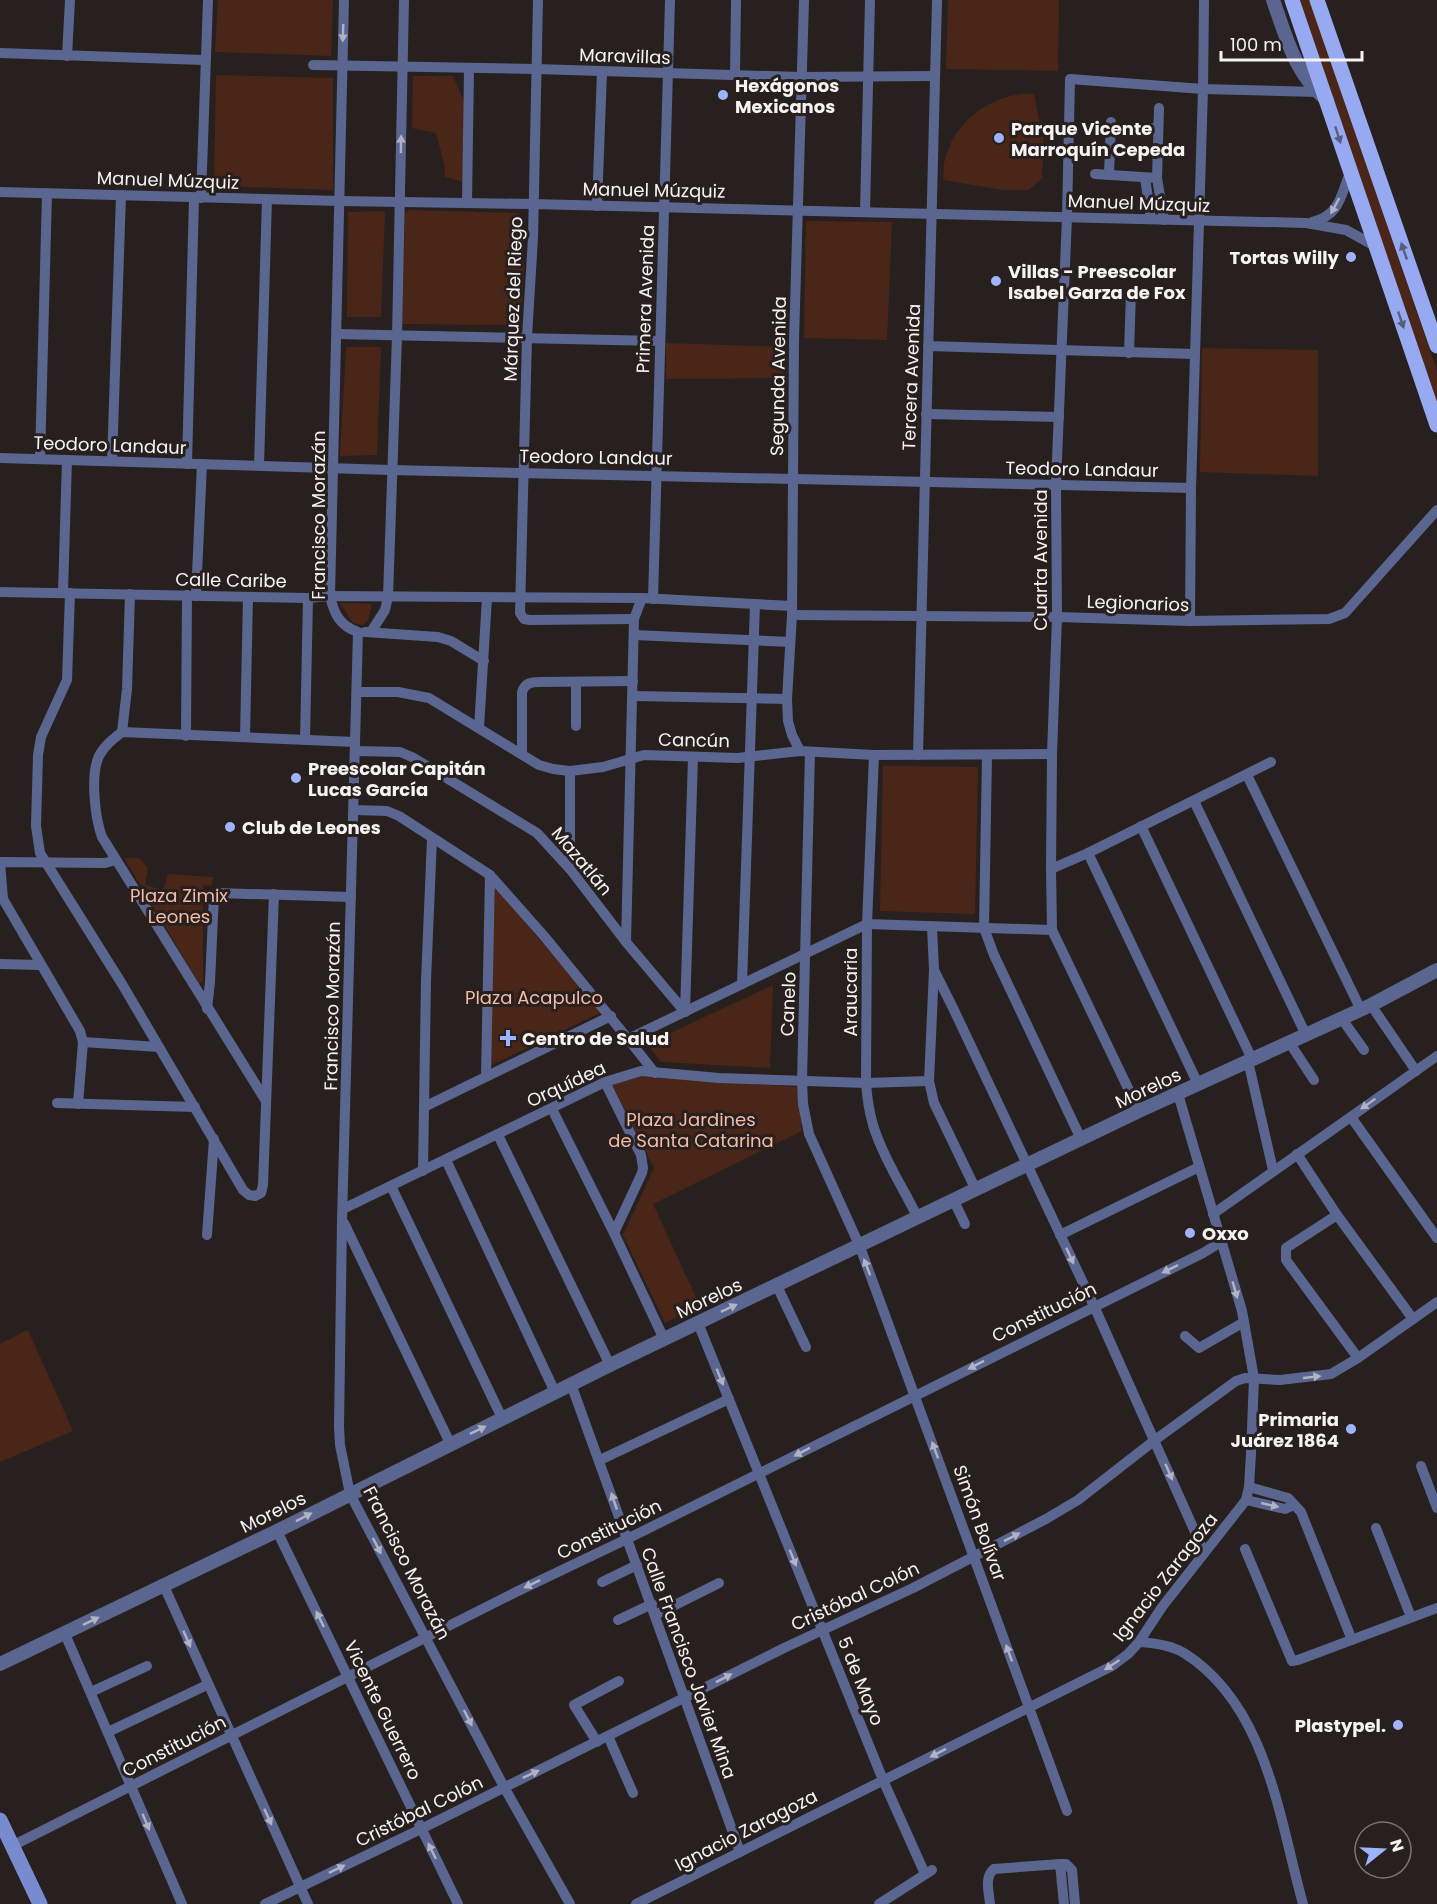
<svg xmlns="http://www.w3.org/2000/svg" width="1437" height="1904" font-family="Poppins,sans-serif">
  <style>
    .green { fill: #4a2619 }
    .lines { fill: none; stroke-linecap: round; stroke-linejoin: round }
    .minor { stroke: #5a6590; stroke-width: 10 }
    .tertiary { stroke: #5a6590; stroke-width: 14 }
    .secondary { stroke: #798bcf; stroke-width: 15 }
    .primary { stroke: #97aaf1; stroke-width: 15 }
    .oneway { fill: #b1b3c5 }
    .oneway2 { fill: #595e7d }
    .poi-dot { fill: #9fb3fd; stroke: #27201e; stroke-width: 2 }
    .labels { text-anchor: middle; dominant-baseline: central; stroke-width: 6; stroke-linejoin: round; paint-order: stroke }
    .street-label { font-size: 18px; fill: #f8f3f1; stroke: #27201e }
    .poi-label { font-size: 18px; font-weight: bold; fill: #f8f3f1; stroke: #27201e; text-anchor: start }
    .park-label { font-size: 18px; fill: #f6bba6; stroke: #27201e }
  </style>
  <rect width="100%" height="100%" fill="#27201e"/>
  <g class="green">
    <polygon points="218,0 333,0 331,56 215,52"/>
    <polygon points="948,0 1059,0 1058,71 946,69"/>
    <polygon points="1300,0 1310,0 1437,371 1437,409"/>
    <polygon points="216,75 333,78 333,190 214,186"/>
    <polygon points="413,76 453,76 463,99 463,182 445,177 444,163 436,133 412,128"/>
    <path d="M1022 94H1034L1044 143 1042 178 1029 190H1002L943 180C944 172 943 163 946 156 956 122 987 98 1022 94Z"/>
    <polygon points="409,210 519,213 520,238 524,265 521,325 402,324 405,214"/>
    <polygon points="385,211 381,317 347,317 348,212"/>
    <polygon points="806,221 892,222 887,340 804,338"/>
    <polygon points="666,343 785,347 784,378 666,379"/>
    <polygon points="346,347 381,347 377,455 340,456"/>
    <polygon points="1202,348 1318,350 1318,476 1200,472"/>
    <polygon points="340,603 372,604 368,620 363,625 353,623"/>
    <polygon points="883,766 978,767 975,914 880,911"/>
    <polygon points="124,858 139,858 148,868 145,885 163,890 168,874 213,877 212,885 203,886 203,982 199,983"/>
    <polygon points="495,888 602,1012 489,1066"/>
    <polygon points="773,985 770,1068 661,1062 647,1044"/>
    <polygon points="641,1076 797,1087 802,1131 653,1204 699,1304 665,1323 623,1235 654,1168 612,1084"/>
    <polygon points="28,1330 73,1431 0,1462 0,1344"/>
  </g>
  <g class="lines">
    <g class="minor">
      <path d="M344 0 330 596C334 614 340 626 358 632L342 1220 339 1427 340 1445 350 1494 504 1787 570 1904"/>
      <polyline points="538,0 533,238 527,337 520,613 524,619 530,620 634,619"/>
      <polyline points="0,53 204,60"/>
      <polyline points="67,56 70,0"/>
      <polyline points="313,65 536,69 801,77 935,76"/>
      <polyline points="735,75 736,0"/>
      <polyline points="1159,108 1157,178 1164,220"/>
      <polyline points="1111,128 1158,128"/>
      <polyline points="1095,174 1157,178"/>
      <polyline points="1109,174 1111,122"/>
      <polyline points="1145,178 1151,219"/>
      <polyline points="0,192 340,201 532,204 1306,223 1346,230 1375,246"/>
      <polyline points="201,198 208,0"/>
      <polyline points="467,203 469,69"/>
      <polyline points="597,206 602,72"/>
      <polyline points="865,212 870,0"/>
      <path d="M1312 222C1340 215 1340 197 1350 173"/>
      <polyline points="337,334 659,341"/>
      <polyline points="928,346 1194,354"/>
      <polyline points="1129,353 1131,292"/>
      <polyline points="926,414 1059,417"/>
      <polyline points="0,458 391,470 1191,488"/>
      <polyline points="40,459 47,193"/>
      <polyline points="112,461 121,195"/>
      <polyline points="187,464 194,198"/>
      <polyline points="259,465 267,199"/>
      <polyline points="0,592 308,598 330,596 642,598 792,606"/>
      <polyline points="63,592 67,460"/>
      <polyline points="70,593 67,680 41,737 38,755 36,826 40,853 122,984 243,1190 249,1195 255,1196 261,1193 263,1185 274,894"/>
      <polyline points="196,596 202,464"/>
      <polyline points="653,599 670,0"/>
      <polyline points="792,615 1057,617 1190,621 1329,619 1345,613 1437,510"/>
      <polyline points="1190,621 1191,488 1203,89 1204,0"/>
      <polyline points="365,632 438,637 451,641 484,661"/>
      <polyline points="371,632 385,610 388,597 397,336 404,0"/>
      <polyline points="634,635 790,642"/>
      <polyline points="576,682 576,726"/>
      <polyline points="357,692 398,692 429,698 539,765 553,769 570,771 603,767 644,755 738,758 800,751 874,755 1052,754"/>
      <polyline points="633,696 787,699"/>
      <polyline points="479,728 487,598"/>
      <polyline points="122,732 127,689 130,594"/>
      <polyline points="186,736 187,595"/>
      <polyline points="245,737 248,597"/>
      <polyline points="305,740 308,598"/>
      <polyline points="355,751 400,752 412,757 537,833 570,869 626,942 685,1012"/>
      <polyline points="800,751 792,735 788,721 787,699 792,615 794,341 804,0"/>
      <polyline points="810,752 802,1081 803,1104 809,1134 860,1247 1067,1811"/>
      <path d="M522 753V692C525 683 531 682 540 682L633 681"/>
      <path d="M874 755 867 924 866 1083C867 1097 869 1111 873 1125 883 1157 903 1188 918 1218"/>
      <polyline points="918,755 937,0"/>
      <polyline points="987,756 984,928 994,955 1081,1139"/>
      <polyline points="570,771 570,869"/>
      <polyline points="1247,775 1361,1010"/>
      <polyline points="1194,801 1306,1035"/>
      <polyline points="354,810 387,811 399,816 490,875 544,936 628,1039"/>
      <polyline points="1141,826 1252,1059"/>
      <polyline points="1088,853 1198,1084"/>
      <polyline points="1051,869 1088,853 1271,762"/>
      <polyline points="932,927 934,970 929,1081 934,1103 976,1190"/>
      <polyline points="626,942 634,619 642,598"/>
      <polyline points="0,964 40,965"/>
      <polyline points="934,970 953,1008 1094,1306 1204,1552"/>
      <polyline points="742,984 755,604"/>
      <polyline points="1371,1005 1416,1071"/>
      <polyline points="207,1009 210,982 214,895 217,893 351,897"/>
      <polyline points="685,1012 693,757"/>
      <polyline points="1342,1019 1364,1050"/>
      <polyline points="83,1042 159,1047"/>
      <polyline points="1289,1042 1314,1080"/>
      <polyline points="1248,1061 1273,1170"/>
      <polyline points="655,1073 628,1039 867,924 1052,930"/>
      <polyline points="486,1076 490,875"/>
      <polyline points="605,1082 641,1155 643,1168 642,1173 614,1233"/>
      <path d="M266 1101 102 837C95 818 90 775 99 756 104 746 113 739 122 732L355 742"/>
      <polyline points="57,1103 195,1107"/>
      <polyline points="78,1104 83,1042 80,1031 3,899 0,862 105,863 116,860"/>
      <polyline points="424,1107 611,1016"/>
      <polyline points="552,1109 614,1233 664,1339"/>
      <polyline points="1139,1111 1052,930 1051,869 1052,754 1057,617 1056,484 1067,217 1070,79 1203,89 1317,92"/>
      <polyline points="1351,1117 1437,1238"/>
      <polyline points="498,1135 610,1365"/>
      <polyline points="1297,1154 1337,1215 1413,1319"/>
      <polyline points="446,1160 555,1392"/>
      <polyline points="423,1171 426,980 432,839"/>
      <polyline points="391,1186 502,1418"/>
      <polyline points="954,1201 965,1224"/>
      <polyline points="343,1209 605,1082 641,1071 719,1078 866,1083 929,1081"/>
      <polyline points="1213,1214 1437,1056"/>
      <polyline points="1337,1215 1286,1248 1286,1260 1358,1358"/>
      <polyline points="344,1223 450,1443"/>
      <polyline points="207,1235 214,1139"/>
      <polyline points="1060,1235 1199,1167"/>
      <polyline points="777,1286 806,1347"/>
      <polyline points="698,1323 883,1780 925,1874"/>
      <polyline points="1185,1336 1199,1348 1244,1322"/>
      <polyline points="571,1384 740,1852"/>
      <polyline points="600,1460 729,1399"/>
      <polyline points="1421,1466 1437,1508"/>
      <polyline points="1249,1487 1288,1498 1301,1512 1352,1640"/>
      <polyline points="1246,1500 1285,1509 1294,1505"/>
      <polyline points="1376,1528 1411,1617"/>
      <polyline points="277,1531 458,1904"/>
      <polyline points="1245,1549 1292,1661 1298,1660 1437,1608"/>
      <polyline points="602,1582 637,1565"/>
      <polyline points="164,1586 308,1904"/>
      <polyline points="655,1615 719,1583"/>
      <polyline points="618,1620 652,1604"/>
      <polyline points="65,1634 182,1904"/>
      <path d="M1139 1642C1154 1643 1171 1645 1184 1653 1267 1705 1279 1818 1303 1904"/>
      <polyline points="91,1692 147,1666"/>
      <polyline points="108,1732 207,1685"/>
      <polyline points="608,1736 633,1793"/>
      <polyline points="597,1742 574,1705 619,1681"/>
      <polyline points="12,1846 516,1592 627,1539 1203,1253 1221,1242"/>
      <polyline points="1060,1864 1064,1904"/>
      <polyline points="265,1904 421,1829 784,1648 913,1588 1046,1519 1078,1500 1155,1440 1236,1381 1245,1378 1280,1380 1331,1374 1358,1358 1437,1302"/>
      <polyline points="636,1904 1112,1666 1128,1654 1139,1642 1162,1607 1246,1500 1249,1487 1251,1454 1254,1378 1242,1311 1178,1094"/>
      <polyline points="879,1904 932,1870"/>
      <path d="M990 1904C989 1892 984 1877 994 1869L1060 1864H1066L1072 1870 1075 1904"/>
    </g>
    <g class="tertiary">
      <path d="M1273 0C1286 36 1295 75 1327 100"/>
      <polyline points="0,1664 277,1531 610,1365 1139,1111 1371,1005 1437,970"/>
    </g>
    <polyline class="secondary" points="0,1820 40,1904"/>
    <g class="primary">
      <polyline points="1292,0 1437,425"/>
      <polyline points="1317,0 1437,346"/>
    </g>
  </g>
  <defs><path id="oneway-solid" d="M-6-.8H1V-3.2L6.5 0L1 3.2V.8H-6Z" transform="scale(1.5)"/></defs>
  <g class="oneway">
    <use href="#oneway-solid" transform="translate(343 33) rotate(92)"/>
    <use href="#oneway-solid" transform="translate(401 144) rotate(-89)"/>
    <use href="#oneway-solid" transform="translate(1335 206) rotate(118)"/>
    <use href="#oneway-solid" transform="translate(1368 1104) rotate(145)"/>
    <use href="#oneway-solid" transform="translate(1070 1256) rotate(65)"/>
    <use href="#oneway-solid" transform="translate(867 1267) rotate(-111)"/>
    <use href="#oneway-solid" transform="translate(1170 1269) rotate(154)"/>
    <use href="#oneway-solid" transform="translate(1235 1290) rotate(74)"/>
    <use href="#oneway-solid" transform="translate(729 1308) rotate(-25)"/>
    <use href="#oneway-solid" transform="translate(976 1365) rotate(153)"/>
    <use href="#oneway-solid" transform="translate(720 1377) rotate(68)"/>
    <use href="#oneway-solid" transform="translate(1312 1377) rotate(-6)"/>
    <use href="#oneway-solid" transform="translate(478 1430) rotate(-26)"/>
    <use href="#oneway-solid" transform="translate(935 1450) rotate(-110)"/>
    <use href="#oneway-solid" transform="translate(802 1452) rotate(153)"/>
    <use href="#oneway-solid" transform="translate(1169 1472) rotate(66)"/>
    <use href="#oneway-solid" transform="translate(614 1501) rotate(-109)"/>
    <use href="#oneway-solid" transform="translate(1270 1505) rotate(13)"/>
    <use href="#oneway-solid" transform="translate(304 1517) rotate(-27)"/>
    <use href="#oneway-solid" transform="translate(1012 1537) rotate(-27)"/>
    <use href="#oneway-solid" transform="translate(377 1546) rotate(63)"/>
    <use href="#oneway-solid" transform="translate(793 1558) rotate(68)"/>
    <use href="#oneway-solid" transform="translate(532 1584) rotate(154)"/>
    <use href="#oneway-solid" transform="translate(320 1619) rotate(-116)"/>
    <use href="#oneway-solid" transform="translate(91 1621) rotate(-26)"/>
    <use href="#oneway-solid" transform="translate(187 1639) rotate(66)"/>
    <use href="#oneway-solid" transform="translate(1009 1653) rotate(-110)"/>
    <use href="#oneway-solid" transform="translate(1112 1665) rotate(147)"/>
    <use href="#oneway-solid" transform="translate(724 1678) rotate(-27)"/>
    <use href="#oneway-solid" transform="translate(468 1718) rotate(63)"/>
    <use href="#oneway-solid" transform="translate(938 1753) rotate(153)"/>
    <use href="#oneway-solid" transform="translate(531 1774) rotate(-25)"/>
    <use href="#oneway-solid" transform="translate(268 1817) rotate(65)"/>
    <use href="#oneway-solid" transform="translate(146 1822) rotate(67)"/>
    <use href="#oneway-solid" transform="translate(432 1851) rotate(-116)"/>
    <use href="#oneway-solid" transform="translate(337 1869) rotate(-26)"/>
  </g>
  <g class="oneway2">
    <use href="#oneway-solid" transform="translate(1338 135) rotate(72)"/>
    <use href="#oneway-solid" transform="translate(1404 251) rotate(-109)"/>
    <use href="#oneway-solid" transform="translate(1401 320) rotate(71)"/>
  </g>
  <g class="poi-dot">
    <circle cx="723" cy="95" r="6"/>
    <circle cx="999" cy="138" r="6"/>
    <circle cx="1351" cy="257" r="6"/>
    <circle cx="996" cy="281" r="6"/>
    <circle cx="296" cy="778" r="6"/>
    <circle cx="230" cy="827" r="6"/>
    <path d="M505 1029h6v6h6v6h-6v6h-6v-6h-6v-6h6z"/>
    <circle cx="1190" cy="1233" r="6"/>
    <circle cx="1351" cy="1429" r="6"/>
    <circle cx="1398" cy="1725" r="6"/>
  </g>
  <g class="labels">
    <g class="street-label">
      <text transform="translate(625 56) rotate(2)">Maravillas</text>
      <text transform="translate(168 180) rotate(2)">Manuel Múzquiz</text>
      <text transform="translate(654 190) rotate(1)">Manuel Múzquiz</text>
      <text transform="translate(1139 203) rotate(2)">Manuel Múzquiz</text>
      <text transform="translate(513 299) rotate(-88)">Márquez del Riego</text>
      <text transform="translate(645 299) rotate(-88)">Primera Avenida</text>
      <text transform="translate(778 376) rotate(-89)">Segunda Avenida</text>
      <text transform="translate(911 377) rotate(-88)">Tercera Avenida</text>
      <text transform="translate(110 445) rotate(2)">Teodoro Landaur</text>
      <text transform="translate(596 457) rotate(1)">Teodoro Landaur</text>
      <text transform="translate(1082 469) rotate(1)">Teodoro Landaur</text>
      <text transform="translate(318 515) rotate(-90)">Francisco Morazán</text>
      <text transform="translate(1040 560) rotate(-90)">Cuarta Avenida</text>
      <text transform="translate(231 580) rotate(1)">Calle Caribe</text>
      <text transform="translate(1138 603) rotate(2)">Legionarios</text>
      <text transform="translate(694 740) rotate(1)">Cancún</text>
      <text transform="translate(582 861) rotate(50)">Mazatlán</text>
      <text transform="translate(850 992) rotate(-90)">Araucaria</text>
      <text transform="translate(788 1004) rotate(-88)">Canelo</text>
      <text transform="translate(332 1006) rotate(-89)">Francisco Morazán</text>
      <text transform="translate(566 1084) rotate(-25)">Orquídea</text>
      <text transform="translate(1148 1088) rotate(-25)">Morelos</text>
      <text transform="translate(709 1298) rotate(-25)">Morelos</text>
      <text transform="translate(1044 1312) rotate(-26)">Constitución</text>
      <text transform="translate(273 1512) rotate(-26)">Morelos</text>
      <text transform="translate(980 1523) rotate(70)">Simón Bolívar</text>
      <text transform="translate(609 1529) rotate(-26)">Constitución</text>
      <text transform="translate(407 1563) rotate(63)">Francisco Morazán</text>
      <text transform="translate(1165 1577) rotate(-52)">Ignacio Zaragoza</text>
      <text transform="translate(855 1596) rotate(-25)">Cristóbal Colón</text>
      <text transform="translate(689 1663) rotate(70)">Calle Francisco Javier Mina</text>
      <text transform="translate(861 1681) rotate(68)">5 de Mayo</text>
      <text transform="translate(383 1710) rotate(64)">Vicente Guerrero</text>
      <text transform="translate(174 1746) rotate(-27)">Constitución</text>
      <text transform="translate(419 1811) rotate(-26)">Cristóbal Colón</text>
      <text transform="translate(746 1830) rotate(-27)">Ignacio Zaragoza</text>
    </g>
    <g class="poi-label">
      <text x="735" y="85">Hexágonos<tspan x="735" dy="21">Mexicanos</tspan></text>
      <text x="1011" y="128">Parque Vicente<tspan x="1011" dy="21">Marroquín Cepeda</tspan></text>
      <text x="1339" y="257" text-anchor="end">Tortas Willy</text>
      <text x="1008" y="271">Villas - Preescolar<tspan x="1008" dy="21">Isabel Garza de Fox</tspan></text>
      <text x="308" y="768">Preescolar Capitán<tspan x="308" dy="21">Lucas García</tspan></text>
      <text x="242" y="827">Club de Leones</text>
      <text x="522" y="1038">Centro de Salud</text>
      <text x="1202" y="1233">Oxxo</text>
      <text x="1339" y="1419" text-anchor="end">Primaria<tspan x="1339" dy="21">Juárez 1864</tspan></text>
      <text x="1386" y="1725" text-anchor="end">Plastypel.</text>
    </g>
    <g class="park-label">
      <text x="179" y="895">Plaza Zimix<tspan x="179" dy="21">Leones</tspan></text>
      <text x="534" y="997">Plaza Acapulco</text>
      <text x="691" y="1119">Plaza Jardines<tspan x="691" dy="21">de Santa Catarina</tspan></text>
    </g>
  </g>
  <g transform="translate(1383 1850) rotate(72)"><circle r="28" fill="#27201e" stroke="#7b7472" stroke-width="1.5"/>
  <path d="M0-4.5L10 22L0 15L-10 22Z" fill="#9fb3fd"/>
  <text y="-9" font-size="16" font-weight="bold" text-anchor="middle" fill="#f8f3f1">N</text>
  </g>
  <path d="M1221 51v9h141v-9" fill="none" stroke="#f8f3f1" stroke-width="3"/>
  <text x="1230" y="51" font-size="18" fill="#f8f3f1" stroke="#27201e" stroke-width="4.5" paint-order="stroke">100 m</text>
</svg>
